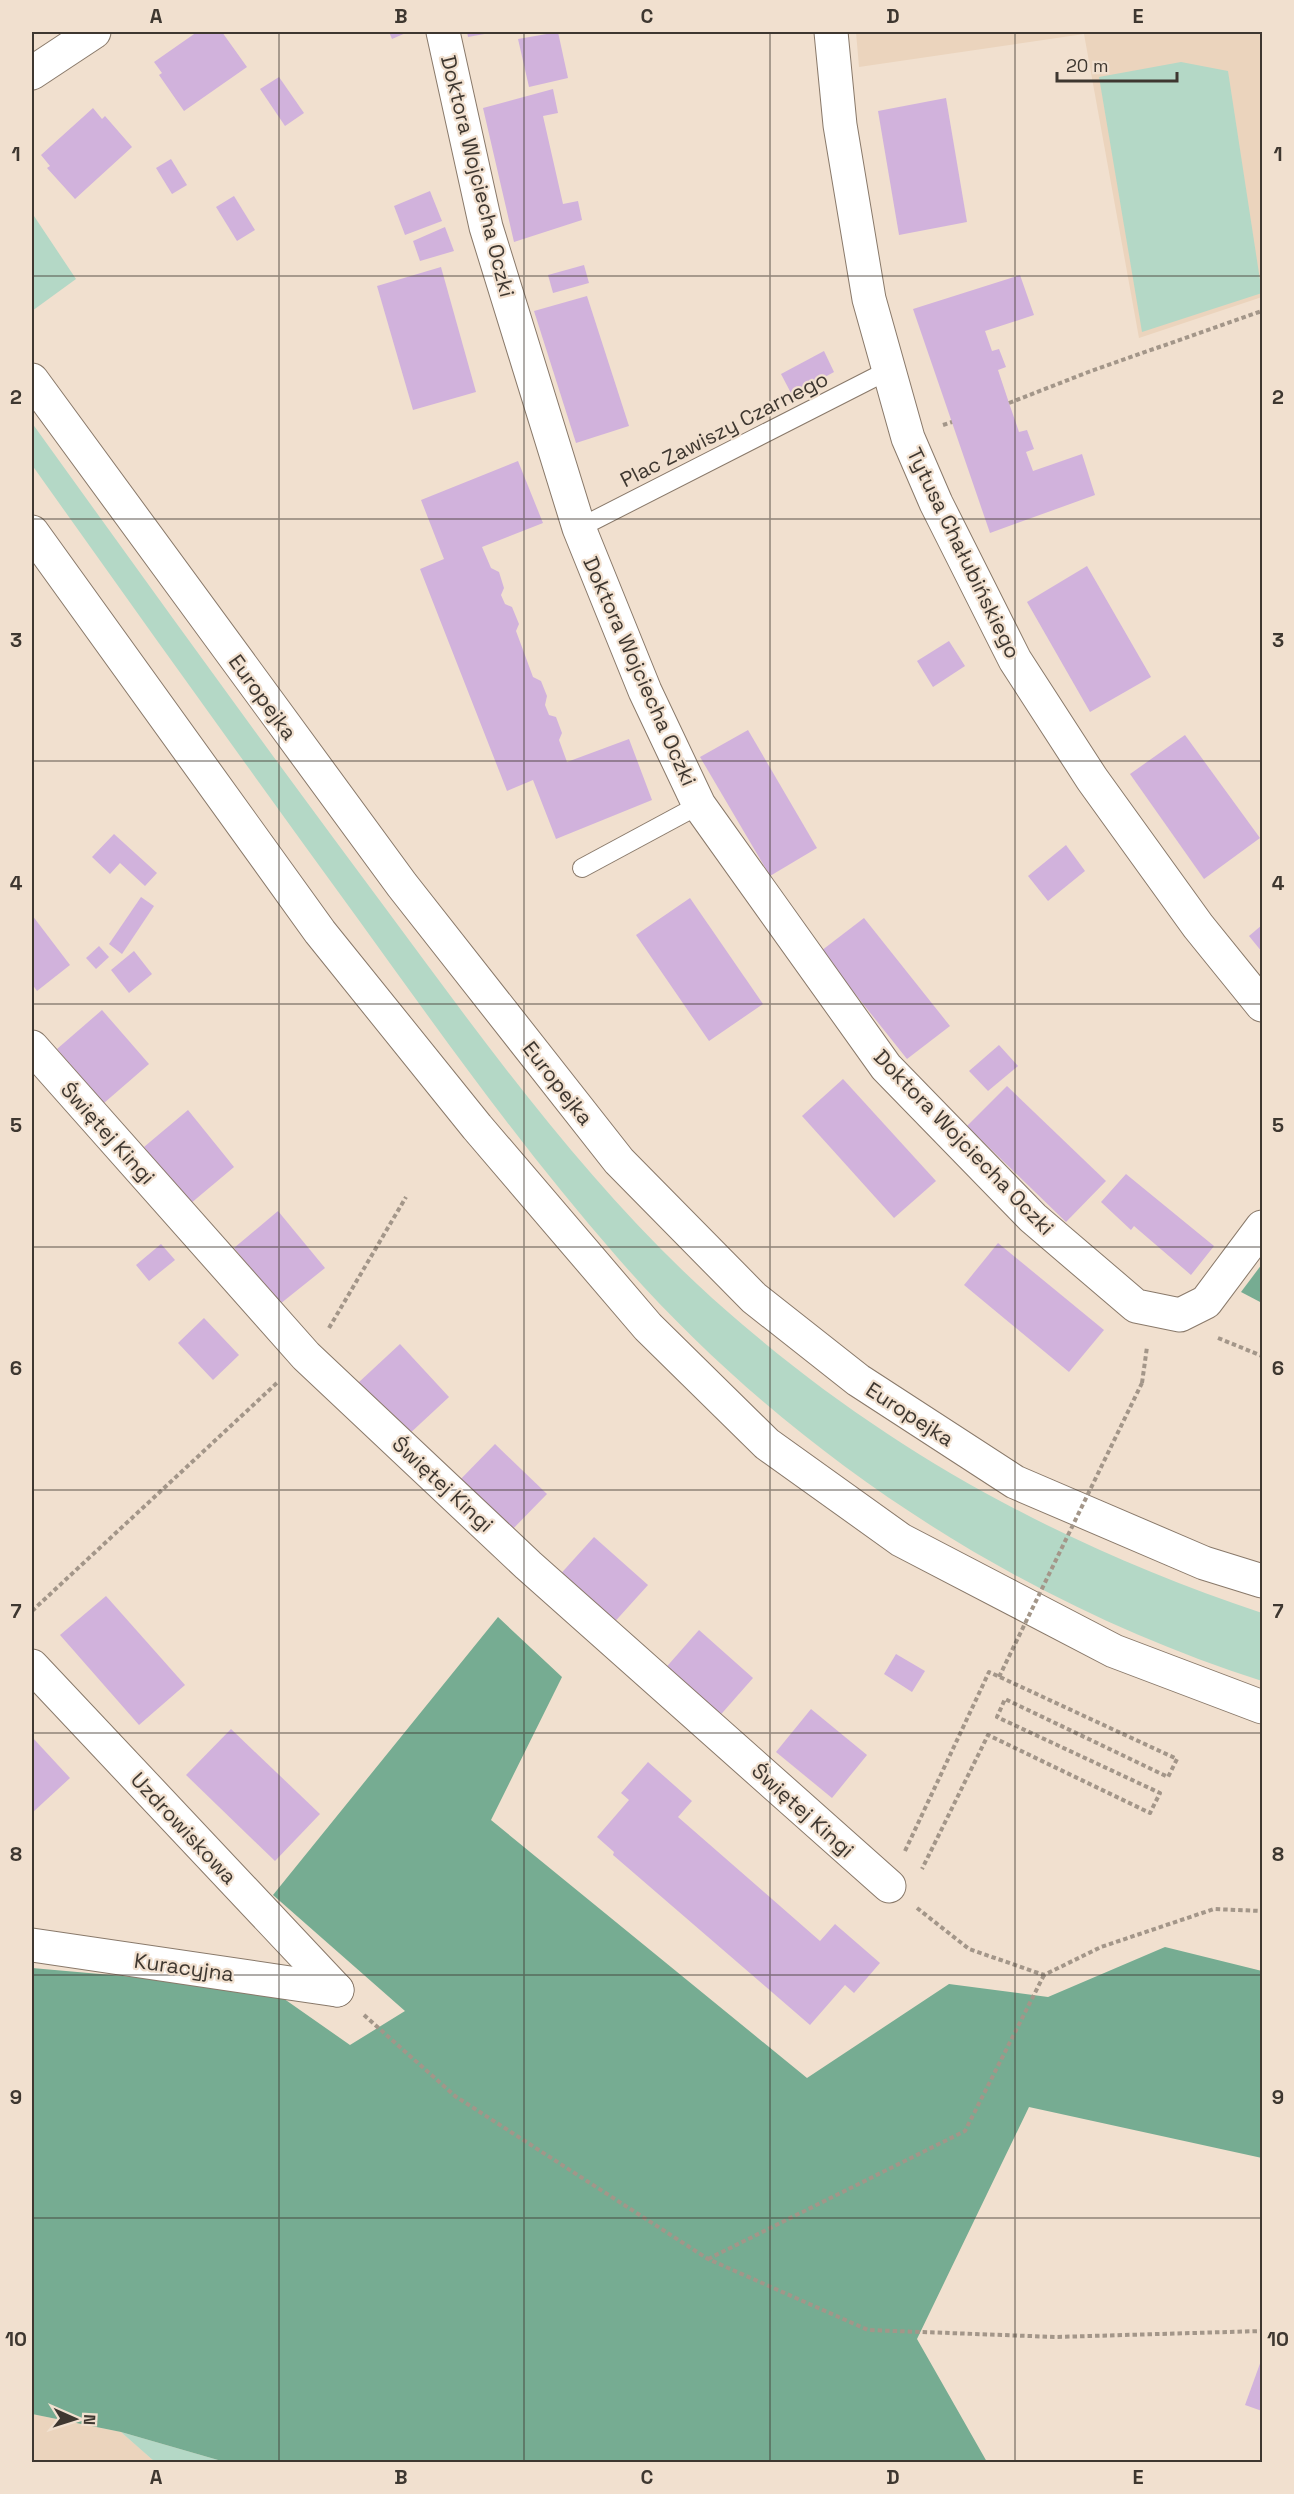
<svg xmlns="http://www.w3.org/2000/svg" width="1294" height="2494" font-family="'Space Grotesk',sans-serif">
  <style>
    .built { fill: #ebd4bd }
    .green { fill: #b4d8c6 }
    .forest { fill: #76ac92 }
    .building { fill: #d1b2dc }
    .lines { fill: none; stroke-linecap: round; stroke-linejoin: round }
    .lane-casing { stroke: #89796a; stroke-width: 20 }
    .street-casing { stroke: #89796a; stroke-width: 35 }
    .primary-casing { stroke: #89796a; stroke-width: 35 }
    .path { stroke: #a39689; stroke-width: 4; stroke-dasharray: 4.5 3; stroke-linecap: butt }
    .lane { stroke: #fff; stroke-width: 18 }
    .street { stroke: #fff; stroke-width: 33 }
    .primary { stroke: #fff; stroke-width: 33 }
    .path-bridge { stroke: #a39689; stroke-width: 4; stroke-dasharray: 4.5 3; stroke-linecap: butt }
    .grid { fill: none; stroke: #3e3730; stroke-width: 1.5; stroke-opacity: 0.55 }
    .labels { text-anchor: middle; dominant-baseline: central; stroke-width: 4.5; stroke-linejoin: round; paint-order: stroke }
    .street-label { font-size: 21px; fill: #3e3730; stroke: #f1e0cf }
    .neatline { fill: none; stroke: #3e3730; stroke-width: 2 }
    .grid-label { font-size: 20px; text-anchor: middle; font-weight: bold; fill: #3e3730 }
  </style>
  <rect width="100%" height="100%" fill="#f1e0cf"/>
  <g class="built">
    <polygon points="856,32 1262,32 1262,297 1139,338 1084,34 859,67"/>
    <polygon points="32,2414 121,2432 155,2462 32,2462"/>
  </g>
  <g class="green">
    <polygon points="1181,62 1228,71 1262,293 1142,332 1099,77"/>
    <polygon points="32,213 76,279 32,311"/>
    <path d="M32 423C150 587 268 751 389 913 497 1059 603 1207 743 1325 899 1458 1068 1548 1262 1613V1681C1017 1603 787 1452 617 1257 524 1151 441 1034 358 919 248 768 140 617 32 465Z"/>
    <polygon points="121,2432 225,2462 155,2462"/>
  </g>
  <g class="forest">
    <polygon points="1262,1264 1262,1303 1241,1292"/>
    <polygon points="498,1617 562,1677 491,1820 807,2078 949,1984 1048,1997 1165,1947 1262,1971 1262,2158 1029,2107 917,2339 987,2462 225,2462 121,2432 32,2414 32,1968 270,1989 350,2045 405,2011 273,1895"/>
  </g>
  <g class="building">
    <polygon points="197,32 222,32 247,67 184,111 159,75 162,73 154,62"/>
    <polygon points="389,32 408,32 392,39"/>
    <polygon points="467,32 490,32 490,33 468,37"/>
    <polygon points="558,32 568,78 529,87 518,39"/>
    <polygon points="279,77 304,113 285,126 260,89"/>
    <polygon points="553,89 558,113 543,116 563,204 578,201 582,220 514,242 483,108"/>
    <polygon points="946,98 967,222 899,235 878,111"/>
    <polygon points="93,108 102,119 105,116 132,147 75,199 47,168 50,166 41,155"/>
    <polygon points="171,159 187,185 172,194 156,168"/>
    <polygon points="430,191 442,221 405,235 394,206"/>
    <polygon points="234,196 255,230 237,241 216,207"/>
    <polygon points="445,227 454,251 420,261 413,241"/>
    <polygon points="584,265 589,283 553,293 548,275"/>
    <polygon points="441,267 476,392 413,410 377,286"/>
    <polygon points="1020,275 1034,315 985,331 992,351 999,349 1006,367 998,370 1009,403 1019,432 1027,430 1034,449 1026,452 1033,471 1082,454 1095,495 990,533 913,309"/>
    <polygon points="587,296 629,426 576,443 534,311"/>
    <polygon points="824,351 834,372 792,395 781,374"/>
    <polygon points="518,461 543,523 482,547 491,568 499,572 504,588 501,595 505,604 512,607 519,624 516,631 533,677 541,681 547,696 545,705 549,715 556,717 562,733 559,740 567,762 629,739 652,800 556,839 533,780 507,791 420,569 444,559 421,500"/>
    <polygon points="1087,566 1151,677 1090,712 1027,602"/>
    <polygon points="949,641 965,666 933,687 917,661"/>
    <polygon points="748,730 817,848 770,876 700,757"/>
    <polygon points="1185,735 1260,838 1204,879 1130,774"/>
    <polygon points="114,834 157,873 145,886 120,863 110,874 92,857"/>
    <polygon points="1066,845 1085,871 1048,901 1028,876"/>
    <polygon points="141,897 154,906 122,954 109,944"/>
    <polygon points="690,898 763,1004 709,1041 636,935"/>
    <polygon points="32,915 70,965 37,991 32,984"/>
    <polygon points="864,918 950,1026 907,1059 821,951"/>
    <polygon points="1262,925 1262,952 1249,936"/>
    <polygon points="99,946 109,957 96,969 86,958"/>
    <polygon points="134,951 152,974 129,993 111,970"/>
    <polygon points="102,1010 149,1064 104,1103 57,1049"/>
    <polygon points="999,1045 1018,1066 988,1091 969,1071"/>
    <polygon points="843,1079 936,1181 894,1218 802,1116"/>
    <polygon points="1007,1086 1106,1181 1066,1222 967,1126"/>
    <polygon points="188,1110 234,1167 190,1204 144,1147"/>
    <polygon points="1126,1174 1214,1246 1191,1275 1134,1226 1131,1230 1101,1202"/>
    <polygon points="278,1211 325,1268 280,1304 234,1248"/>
    <polygon points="998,1243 1104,1330 1069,1372 964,1285"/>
    <polygon points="161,1244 175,1260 149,1281 136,1265"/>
    <polygon points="204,1318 239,1355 213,1380 178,1343"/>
    <polygon points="400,1344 449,1397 407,1436 358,1383"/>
    <polygon points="495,1444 547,1494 507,1535 455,1485"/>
    <polygon points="594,1537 648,1585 610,1627 556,1579"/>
    <polygon points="106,1596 185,1685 139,1725 60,1635"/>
    <polygon points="699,1630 753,1678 716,1720 662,1672"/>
    <polygon points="896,1654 925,1671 912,1692 884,1674"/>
    <polygon points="811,1709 867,1755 832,1798 776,1752"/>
    <polygon points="231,1729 320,1814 275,1861 186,1775"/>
    <polygon points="32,1737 70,1778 32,1813"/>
    <polygon points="648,1762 692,1801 678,1817 820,1941 835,1924 880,1963 854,1993 845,1985 810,2025 613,1855 614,1852 597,1837 629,1800 621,1793"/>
    <polygon points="1262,2358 1262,2411 1245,2405"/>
  </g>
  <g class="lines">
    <g class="lane-casing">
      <g id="lane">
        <polyline points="579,528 889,370"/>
        <polyline points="582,868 699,805"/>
      </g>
    </g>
    <g class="street-casing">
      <g id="street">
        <polyline points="443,32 486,227 579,528 645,691 699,805 886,1067 1033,1218 1136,1306 1180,1315 1206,1302 1262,1227"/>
        <polyline points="831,32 840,125 869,299 908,438 936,503 1015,660 1092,779 1198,926 1262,1005"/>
        <polyline points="32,73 94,32"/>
        <polyline points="32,1047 306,1356 528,1565 889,1886"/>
        <polyline points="32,1666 337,1990"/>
        <polyline points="32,1945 337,1990"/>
      </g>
    </g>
    <g class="primary-casing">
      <g id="primary">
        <polyline points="32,380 402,885 619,1161 754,1298 858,1380 1015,1482 1204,1563 1262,1581"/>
        <polyline points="32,532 320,932 477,1127 648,1327 767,1444 901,1540 1114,1651 1262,1707"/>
      </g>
    </g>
    <g class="path">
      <polyline points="1009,403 1091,371 1262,311"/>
      <polyline points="943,425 952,422"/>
      <polyline points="329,1328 406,1197"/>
      <polyline points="1218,1338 1262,1356"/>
      <polyline points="1142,1383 1147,1347"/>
      <polyline points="32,1611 279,1381"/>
      <polyline points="905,1851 989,1672 1177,1759 1168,1777 1005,1699 997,1717 1160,1793 1150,1813 988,1735 922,1869"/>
      <polyline points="917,1908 969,1949 1044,1975 1101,1947 1214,1909 1262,1911"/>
      <polyline points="364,2015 455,2096 708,2259 868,2330 1056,2337 1262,2331"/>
      <polyline points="708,2259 965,2131 1044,1975"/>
    </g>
    <use href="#lane" class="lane"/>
    <use href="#street" class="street"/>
    <use href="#primary" class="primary"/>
    <polyline class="path-bridge" points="999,1677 1142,1383"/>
  </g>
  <path class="grid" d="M279 32V2462M524 32V2462M770 32V2462M1015 32V2462M32 276H1262M32 519H1262M32 761H1262M32 1004H1262M32 1247H1262M32 1490H1262M32 1733H1262M32 1975H1262M32 2218H1262"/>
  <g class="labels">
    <g class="street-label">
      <text transform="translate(478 176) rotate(76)">Doktora Wojciecha Oczki</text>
      <text transform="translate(724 429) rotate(-27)">Plac Zawiszy Czarnego</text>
      <text transform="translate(964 553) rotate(64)">Tytusa Chałubińskiego</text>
      <text transform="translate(640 671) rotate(66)">Doktora Wojciecha Oczki</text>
      <text transform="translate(263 697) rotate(54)">Europejka</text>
      <text transform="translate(558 1083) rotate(52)">Europejka</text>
      <text transform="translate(108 1133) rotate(48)">Świętej Kingi</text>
      <text transform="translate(964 1142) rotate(46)">Doktora Wojciecha Oczki</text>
      <text transform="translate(910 1414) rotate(33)">Europejka</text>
      <text transform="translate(443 1484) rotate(43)">Świętej Kingi</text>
      <text transform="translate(803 1810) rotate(42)">Świętej Kingi</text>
      <text transform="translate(184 1828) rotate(47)">Uzdrowiskowa</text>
      <text transform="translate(184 1967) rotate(8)">Kuracyjna</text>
    </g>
  </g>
  <rect width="1294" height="2494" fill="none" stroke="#f1e0cf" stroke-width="66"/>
  <g transform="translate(75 2419) rotate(93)" stroke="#f1e0cf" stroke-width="4.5" paint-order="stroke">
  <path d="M0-4.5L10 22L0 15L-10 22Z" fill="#3e3730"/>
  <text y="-9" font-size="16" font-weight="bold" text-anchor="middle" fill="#3e3730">N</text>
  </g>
  <path d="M1057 72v9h120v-9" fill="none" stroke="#3e3730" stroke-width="3"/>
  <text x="1066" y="72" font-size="18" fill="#3e3730" stroke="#f1e0cf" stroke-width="4.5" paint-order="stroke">20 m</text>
  <rect x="33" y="33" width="1228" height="2428" class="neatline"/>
  <g class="grid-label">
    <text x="156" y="23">A</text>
    <text x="401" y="23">B</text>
    <text x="647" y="23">C</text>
    <text x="893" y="23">D</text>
    <text x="1138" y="23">E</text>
    <text x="16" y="161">1</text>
    <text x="1278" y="161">1</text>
    <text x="16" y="404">2</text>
    <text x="1278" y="404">2</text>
    <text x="16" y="647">3</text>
    <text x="1278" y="647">3</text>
    <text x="16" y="890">4</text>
    <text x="1278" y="890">4</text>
    <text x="16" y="1132">5</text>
    <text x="1278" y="1132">5</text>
    <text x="16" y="1375">6</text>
    <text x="1278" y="1375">6</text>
    <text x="16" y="1618">7</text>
    <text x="1278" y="1618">7</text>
    <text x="16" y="1861">8</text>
    <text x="1278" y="1861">8</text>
    <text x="16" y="2104">9</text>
    <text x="1278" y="2104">9</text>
    <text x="16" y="2346">10</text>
    <text x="1278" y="2346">10</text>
    <text x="156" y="2484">A</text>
    <text x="401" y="2484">B</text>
    <text x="647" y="2484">C</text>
    <text x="893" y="2484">D</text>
    <text x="1138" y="2484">E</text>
  </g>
</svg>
